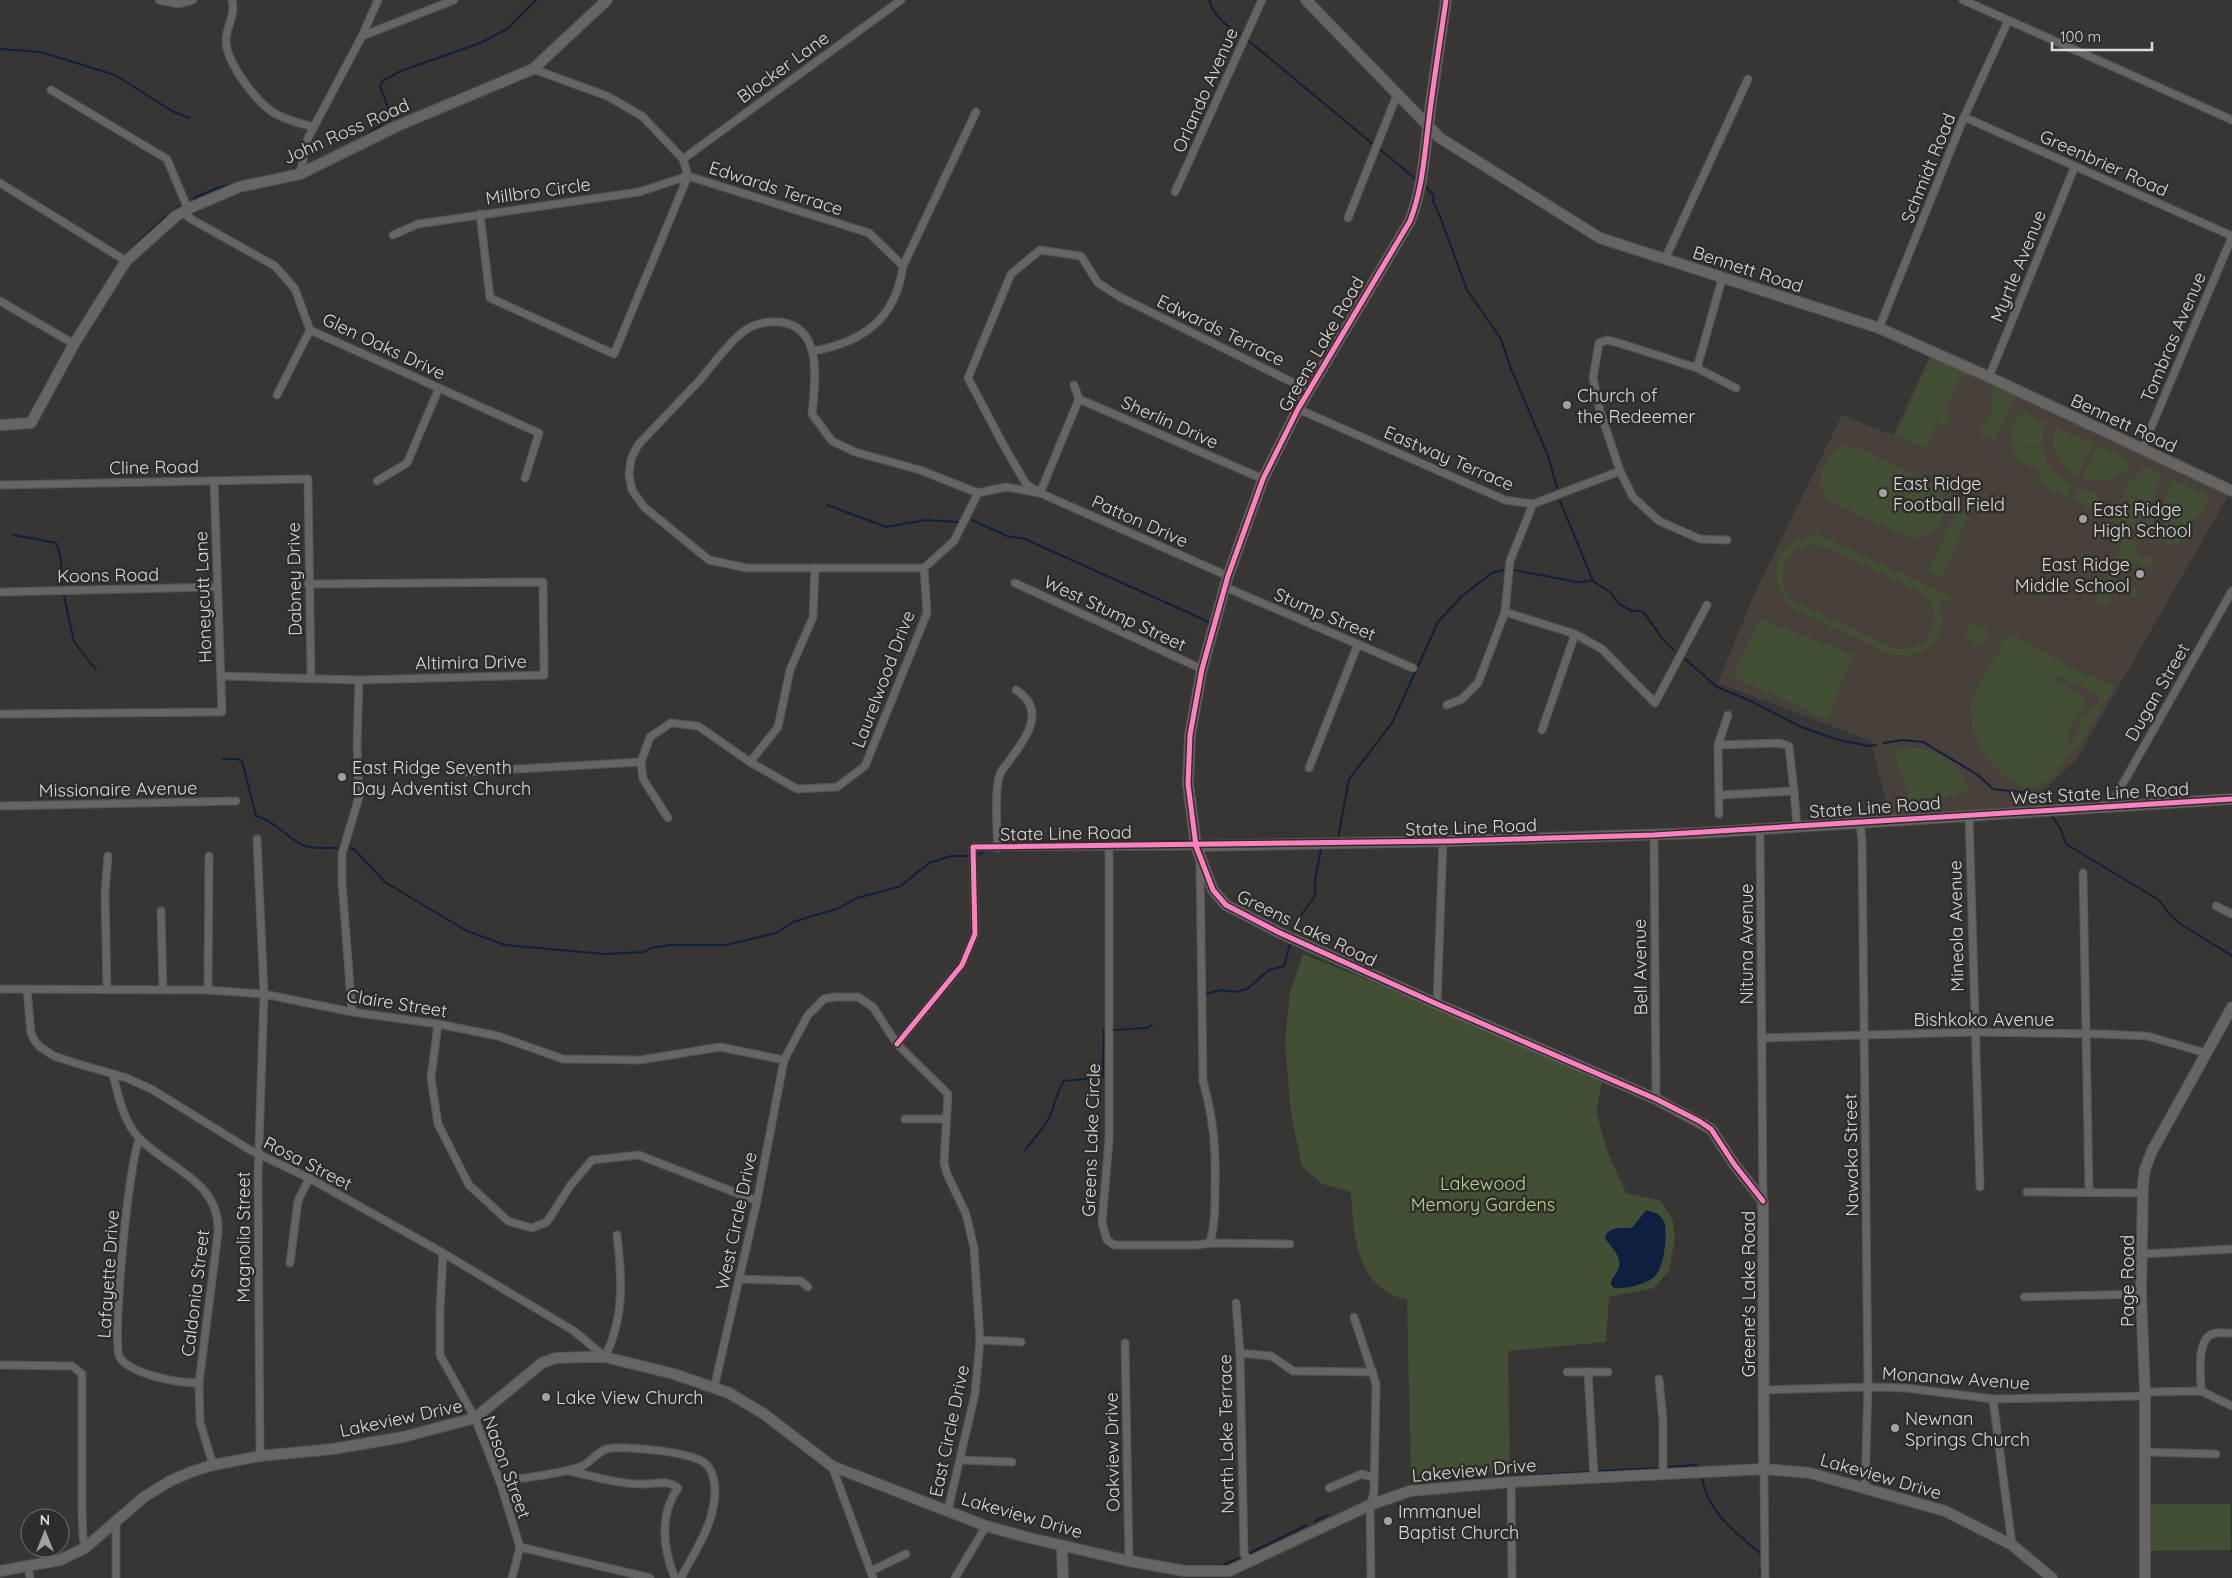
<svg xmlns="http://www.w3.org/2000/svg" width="2232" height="1578" viewBox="0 0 2232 1578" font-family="Quicksand,sans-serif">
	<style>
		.built { fill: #47403b }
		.green { fill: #434f35; fill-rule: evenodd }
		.water { fill: #0e1f3f }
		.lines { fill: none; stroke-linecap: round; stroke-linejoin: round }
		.stream { stroke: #0e1f3f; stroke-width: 2 }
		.street-casing { stroke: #555452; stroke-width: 9 }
		.secondary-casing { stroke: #555452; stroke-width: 12 }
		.street { stroke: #666564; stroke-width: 7 }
		.secondary { stroke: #666564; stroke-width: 10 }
		.cycleway-casing { stroke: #2f2c2a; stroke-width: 8 }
		.cycleway { stroke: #ff80c0; stroke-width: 5 }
		.poi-dot { fill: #a3a1a0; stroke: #2f2c2a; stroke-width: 2 }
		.labels { text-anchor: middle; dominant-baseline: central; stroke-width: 5; stroke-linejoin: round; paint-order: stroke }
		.street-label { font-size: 18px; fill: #dddbd9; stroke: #2f2c2a }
		.poi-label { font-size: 18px; fill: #dddbd9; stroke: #2f2c2a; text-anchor: start }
		.park-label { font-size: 18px; fill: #b5d68f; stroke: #2f2c2a }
	</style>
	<rect width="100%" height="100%" fill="#383635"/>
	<!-- built -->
	<polygon class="built" points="1930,356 2017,394 2228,496 2077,759 2026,807 1890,817 1871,741 1718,683 1752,599 1842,415 1893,435"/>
	<!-- green -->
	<g class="green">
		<polygon points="1931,357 1967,373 1966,377 1960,376 1944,411 1949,415 1949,422 1946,426 1936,425 1955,381 1925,448 1896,435"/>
		<path d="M1994 386 2017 396V401L2013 399 1996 438 2004 445 1979 433C1985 422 1992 414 1993 402 1994 395 1990 392 1994 386Z"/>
		<polygon points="2023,412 2046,422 2042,444 2017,449 2010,447 2013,435 2009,427"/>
		<path d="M2057 428 2094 444 2087 458 2082 456 2081 458 2086 461 2078 476C2062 468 2045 446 2057 428Z"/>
		<path d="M1844 445 1858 448 1936 485C1957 505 1936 544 1908 537L1833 503C1829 499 1824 496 1822 491 1815 476 1829 450 1844 445Z"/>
		<path d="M2097 445 2131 461V465C2119 482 2102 485 2082 478L2089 462 2093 464 2094 462 2090 460Z"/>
		<polygon points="2042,446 2047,464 2054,473 2040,476 2041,472 2012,459 2015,450"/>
		<polygon points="2143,467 2161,474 2151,503 2124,493 2128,485"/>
		<polygon points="2054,474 2072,486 2067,497 2036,483 2039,477"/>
		<path d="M2173 480 2209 496C2198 536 2150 536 2166 494 2168 489 2170 484 2173 480Z"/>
		<polygon points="2078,489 2098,494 2102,514 2073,500"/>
		<polygon points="2123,496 2150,505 2150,512 2141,518 2135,529 2112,519"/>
		<polygon points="1959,506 1968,517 1941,578 1929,572 1929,569"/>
		<path d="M2151 516C2156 534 2174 537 2189 537L2174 546 2143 533 2140 538 2136 536 2143 521Z"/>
		<path d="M1817 534 1951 597 1948 603 1938 599 1943 619 1939 635 1926 649 1909 656 1890 654 1796 610C1773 595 1768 562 1792 544 1800 538 1809 538 1817 534ZM1812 544 1828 547 1924 594C1949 619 1927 657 1893 648L1795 602C1772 582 1782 549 1812 544Z"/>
		<polygon points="2124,538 2138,543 2134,552 2153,559 2151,565 2148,564 2146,569 2124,560 2116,579 2140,590 2136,598 2115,589 2107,607 2097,601"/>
		<polygon points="1759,619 1853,654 1828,719 1733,677"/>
		<polygon points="1972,622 1989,632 1981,646 1964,636"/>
		<path d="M2013 637 2023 640 2075 670 2115 686 2082 740 2049 779 2037 788C2001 791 1962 732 1972 699 1978 680 1996 664 2001 646L2006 638ZM2011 652 2055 678 2058 675 2071 683 2070 686 2074 688 2076 683 2089 690 2097 691 2099 704 2093 706 2086 719 2079 716 2080 722 2078 725 2081 727 2071 745 2066 744 2070 735 2066 733 2085 704 2084 698Z"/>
		<path d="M1915 748C1942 750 1959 765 1969 790L1912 810 1894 751Z"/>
		<path d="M1303 954 1429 1005 1602 1081 1596 1112 1608 1153 1626 1193 1661 1201 1673 1221 1675 1239 1669 1271 1654 1288 1609 1297 1606 1342 1508 1351 1510 1472 1437 1473 1411 1476 1407 1300C1355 1287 1354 1236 1351 1192L1322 1184 1302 1166 1291 1113 1285 1041 1290 992Z"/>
		<polygon points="2150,1504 2230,1504 2231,1550 2151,1551"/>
	</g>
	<!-- water -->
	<path class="water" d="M1646 1210 1656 1213C1661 1216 1664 1220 1665 1225 1667 1238 1664 1270 1653 1278 1643 1285 1626 1289 1614 1288L1611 1285C1611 1278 1615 1276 1618 1270 1624 1257 1610 1247 1605 1238 1607 1226 1622 1228 1632 1228Z"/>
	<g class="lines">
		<!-- stream -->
		<g class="stream">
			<path d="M1209 0C1213 15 1227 27 1240 34"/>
			<polyline points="1249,41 1374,145"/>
			<polyline points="0,49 41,52 115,75 172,111 189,118"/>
			<polyline points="360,139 392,118 380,86 384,80 401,71 480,43 507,29 536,0"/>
			<polyline points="1378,148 1417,180"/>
			<polyline points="1425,186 1434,196 1433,201 1441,219 1467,290 1501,339 1511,369 1548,456 1557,488"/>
			<polyline points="194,198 217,188 277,174"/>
			<polyline points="175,210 181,206"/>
			<polyline points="128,252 166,216"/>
			<path d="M1560 501 1593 581 1611 593 1619 604 1632 611H1642C1654 623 1660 641 1674 650"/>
			<polyline points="827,505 886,527 926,520 958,522"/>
			<polyline points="972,520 1007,536 1025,539 1209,622"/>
			<path d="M14 535 56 543C62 557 62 570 62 585"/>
			<polyline points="1514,570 1577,582 1593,581"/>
			<polyline points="1234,587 1330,629"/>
			<polyline points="64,596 74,642 96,670"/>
			<polyline points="1685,659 1717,687 1751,701 1799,726 1835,739 1869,746 1876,745"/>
			<polyline points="1884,743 1903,740 1923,742 1978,775 1993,789 2029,793 2046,797 2048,804"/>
			<path d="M223 759H237L242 761 256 816C275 821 286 837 303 845 313 850 327 847 338 848"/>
			<polyline points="2051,814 2061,830 2066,844 2159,900 2170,915 2182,925 2232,956"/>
			<polyline points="1338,838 1349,779 1392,723 1438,622 1462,596 1492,573 1503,570"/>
			<polyline points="1003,839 1028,842 1102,843"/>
			<polyline points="1112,843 1189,841"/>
			<polyline points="349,848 354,849 385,882 467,931 505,945 605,954 644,952 651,948 670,945 726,945 776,933 793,922 839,908 857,898 901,886 929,863 951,856 968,856"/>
			<polyline points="975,856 987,850"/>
			<polyline points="1294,932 1302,914 1315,896 1315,879 1321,850 1324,848"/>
			<polyline points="1205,994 1221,990 1235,992 1247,989 1269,970 1284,966 1290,944"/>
			<polyline points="1113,1030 1147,1028 1152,1025"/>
			<path d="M1025 1150C1033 1140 1043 1129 1049 1118 1054 1108 1058 1087 1064 1081L1103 1077 1104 1029"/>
			<polyline points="1668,1467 1696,1465 1698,1467"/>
			<polyline points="1600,1471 1659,1468"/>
			<path d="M1702 1476C1706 1511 1735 1532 1760 1553L1762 1558"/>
			<polyline points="1498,1477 1589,1472"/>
			<polyline points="1425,1479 1483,1478"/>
			<polyline points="1315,1521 1328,1515"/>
			<polyline points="1250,1553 1307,1525"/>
			<polyline points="1223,1565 1239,1558"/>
			<polyline points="1760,1575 1762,1563"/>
		</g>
		<defs>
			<g id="street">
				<polyline points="159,0 179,4 193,0"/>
				<path d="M232 0C236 15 226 27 226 41 226 62 259 107 278 115 289 121 302 124 314 127"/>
				<polyline points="1963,0 2232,120"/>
				<polyline points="362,36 454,0"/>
				<polyline points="533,69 607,96 642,116 683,159 688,176 869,233 903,266"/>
				<polyline points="51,90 167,159 188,209"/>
				<polyline points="1964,117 2232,236"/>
				<polyline points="683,159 901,0"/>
				<polyline points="300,174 308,138 362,36 378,0"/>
				<polyline points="0,183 126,261"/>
				<polyline points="1175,192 1262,0"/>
				<polyline points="183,212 191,219 275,266 295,289 310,330 539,433 525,478"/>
				<polyline points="480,214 490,298 614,354 688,176"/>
				<polyline points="1348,218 1397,95"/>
				<polyline points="393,235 418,224 639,192 688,176"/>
				<polyline points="1665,259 1748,79"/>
				<polyline points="0,301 74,344"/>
				<polyline points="1879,328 1964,117 2008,21"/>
				<path d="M813 351C864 342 896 318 903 266L976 112"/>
				<polyline points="1697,368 1722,279"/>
				<polyline points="1989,377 2075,166"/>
				<polyline points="1074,385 1079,399 1263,479"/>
				<polyline points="277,395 310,330"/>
				<polyline points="1298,409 1505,500 1533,504 1620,471"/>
				<polyline points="2142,449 2232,237"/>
				<polyline points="377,481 407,463 439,388"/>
				<polyline points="0,485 308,479 311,679"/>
				<path d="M978 493 920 470 855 452 832 441 812 414C815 383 824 327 780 322 767 321 754 324 744 331 726 345 713 365 698 382 678 403 658 424 638 445L631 459 629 475 632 490 644 507 709 560 747 568H924L954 541 978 493 1006 487 1040 493"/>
				<polyline points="1040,493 1079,399"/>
				<polyline points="1727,540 1700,539 1659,521 1633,497 1620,471 1600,411 1593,378 1599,343 1607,340 1619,343 1697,368 1736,388"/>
				<polyline points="1228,576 1040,493 1026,484 1004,446 968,378 1011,274 1040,250 1081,256 1098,283 1120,297 1308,390"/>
				<polyline points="1015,583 1202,669"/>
				<polyline points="1225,587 1413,668"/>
				<polyline points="0,592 217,587"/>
				<polyline points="1505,612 1575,634 1602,649 1655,703 1707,605"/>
				<polyline points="221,676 359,680 544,675 543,582 308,584"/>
				<polyline points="1447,705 1462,699 1478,683 1505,612 1510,561 1533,504"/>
				<polyline points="0,714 222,712 214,481"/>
				<polyline points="1542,730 1575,634"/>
				<polyline points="1718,745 1779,743 1789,746 1794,791 1720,795"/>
				<polyline points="750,762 778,727 790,670 813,617 815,568"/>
				<polyline points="1309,768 1358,644"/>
				<polyline points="464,772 641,762"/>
				<polyline points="1794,791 1797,826"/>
				<polyline points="0,806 236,801"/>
				<polyline points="2109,808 2232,591"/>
				<polyline points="1719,814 1718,745 1728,715"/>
				<polyline points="1969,814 1980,1187"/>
				<polyline points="668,818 643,779 641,762 650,737 671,723 698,726 750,762 797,789 837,787 865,766 927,613 924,568"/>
				<polyline points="1860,821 1862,841 1868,1387 1865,1489"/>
				<polyline points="1760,829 1763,1201"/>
				<polyline points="1654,835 1656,1099"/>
				<polyline points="257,839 264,994 258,1176 260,1456"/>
				<polyline points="1109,846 1109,1140 1102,1223 1107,1240 1114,1245 1197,1245 1210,1243 1290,1244"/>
				<path d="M998 848C997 830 994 790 1000 774 1002 769 1008 763 1011 758 1028 736 1046 709 1016 690"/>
				<path d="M1200 861 1203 1081C1214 1122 1216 1147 1215 1189 1215 1208 1215 1225 1210 1243"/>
				<polyline points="2083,873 2089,1192"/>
				<polyline points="2216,906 2232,914"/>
				<polyline points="161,911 163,990"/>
				<polyline points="0,989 208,990 264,994 352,1012 438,1024 498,1036 563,1059 640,1060 720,1047 784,1060"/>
				<path d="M27 990 31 1033 34 1040 40 1047 54 1056 72 1062 127 1078 153 1090 250 1150 309 1178 443 1253 574 1331 605 1357C625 1316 622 1279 617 1235"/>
				<polyline points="107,990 105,893 108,856"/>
				<polyline points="208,990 209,856"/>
				<polyline points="1437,1004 1443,841"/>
				<polyline points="352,1012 342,883 342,854 359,797 357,746 359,680"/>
				<polyline points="438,1024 431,1078 438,1124 469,1185 508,1221 532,1228 547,1222 570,1186 592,1160 639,1155 757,1201"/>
				<polyline points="1761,1038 1974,1032 2102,1034 2147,1036 2206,1053"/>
				<polyline points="897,1044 962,965 975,934 973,847 1196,846"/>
				<path d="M113 1074C118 1096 124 1124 141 1140 171 1170 221 1182 218 1233L199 1383 200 1422 213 1465"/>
				<polyline points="905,1119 946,1119"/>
				<path d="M140 1139C129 1154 111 1345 120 1358 133 1375 178 1383 199 1383"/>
				<polyline points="2027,1192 2142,1193"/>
				<polyline points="443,1253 440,1310 440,1355 475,1418 500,1482 520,1547 512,1578"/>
				<polyline points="2143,1254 2232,1249"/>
				<polyline points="290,1263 298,1201 309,1178"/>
				<polyline points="739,1279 801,1281 808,1287"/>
				<polyline points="2024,1297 2141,1294"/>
				<polyline points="1236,1303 1240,1353 1244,1554 1251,1562"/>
				<polyline points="1354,1317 1376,1384 1374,1493 1370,1505 1371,1578"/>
				<polyline points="980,1340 1021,1342"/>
				<polyline points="1125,1343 1129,1561"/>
				<polyline points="1240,1353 1271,1356 1293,1371 1373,1372"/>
				<polyline points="0,1365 72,1366 82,1374 82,1511 83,1537 85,1548"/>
				<polyline points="1567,1372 1608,1372"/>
				<polyline points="1588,1372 1594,1477"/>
				<polyline points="1659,1379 1663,1420 1663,1473"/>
				<polyline points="714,1388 757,1201 784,1060 808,1015 824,999 835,997 858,997 873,1007 897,1044 948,1094 944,1163 947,1174 966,1214 974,1248 980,1340 975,1394 948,1510"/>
				<polyline points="1764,1390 1868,1387 1906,1388 1993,1399 2145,1396"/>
				<path d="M2201 1391C2201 1376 2196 1341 2212 1334 2218 1332 2226 1333 2232 1333"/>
				<polyline points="2145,1392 2201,1391 2232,1406"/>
				<polyline points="1993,1399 2012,1545"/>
				<polyline points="2146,1452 2216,1454"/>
				<polyline points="960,1460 1012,1462"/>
				<polyline points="832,1466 873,1578"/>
				<polyline points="1764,1469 1765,1578"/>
				<path d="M569 1471C593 1476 620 1485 645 1484 657 1483 668 1480 678 1488 659 1514 663 1550 675 1578"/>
				<path d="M500 1482C527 1476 556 1476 582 1466 591 1462 598 1451 607 1449 624 1445 697 1452 707 1465 715 1474 716 1491 714 1502 711 1529 693 1554 681 1578"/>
				<polyline points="1511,1482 1512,1578"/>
				<polyline points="1329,1488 1362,1474 1374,1478"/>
				<polyline points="116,1524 116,1578"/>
				<polyline points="520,1547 650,1578"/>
				<polyline points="28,1567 30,1578"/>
				<polyline points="871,1571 906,1554"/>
				<polyline points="955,1578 986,1526"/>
			</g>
			<g id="secondary">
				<polyline points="1306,0 1440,138 1600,238 1879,328 1989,377 2232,491"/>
				<path d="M1446 0C1440 42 1433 84 1428 127 1424 160 1422 190 1410 221L1298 409 1263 479 1228 576 1202 669 1190 735 1188 784 1196 846 1213 890 1226 905 1280 933 1437 1004 1656 1099 1711 1129 1734 1164 1763 1201 1764 1469"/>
				<polyline points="0,425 31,423 74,344 126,261 176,216 190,208 239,187 300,174 397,126 533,69 607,0"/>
				<polyline points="1196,846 1450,841 1700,833 2232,799"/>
				<polyline points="1062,1546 1063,1578"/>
				<polyline points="0,1571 60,1560 85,1548 144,1497 170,1481 191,1472 213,1465 260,1456 333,1449 403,1437 475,1418 542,1363 556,1358 588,1357 605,1357 674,1374 729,1393 764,1414 832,1466 986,1526 1030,1538 1129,1561 1185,1571 1229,1571 1370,1505 1410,1491 1511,1482 1764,1469 1810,1473 1945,1511 2012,1545 2052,1578"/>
				<polyline points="2145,1578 2145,1392 2141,1294 2143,1183 2145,1169 2152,1151 2232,1007"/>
			</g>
		</defs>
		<!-- street casing -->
		<use href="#street" class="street-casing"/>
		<!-- secondary casing -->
		<use href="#secondary" class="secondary-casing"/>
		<!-- street -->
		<use href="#street" class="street"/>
		<!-- secondary -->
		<use href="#secondary" class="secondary"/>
		<defs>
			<g id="cycleway">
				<path d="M1446 0C1440 42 1433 84 1428 127 1424 160 1422 190 1410 221L1298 409 1263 479 1228 576 1202 669 1190 735 1188 784 1196 846 1213 890 1226 905 1280 933 1437 1004 1656 1099 1699 1121 1711 1129 1734 1164 1763 1201"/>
				<polyline points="897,1044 962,965 975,934 973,847 1450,841 1654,835 2232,799"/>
			</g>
		</defs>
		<!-- cycleway casing -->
		<use href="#cycleway" class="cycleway-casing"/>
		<!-- cycleway -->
		<use href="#cycleway" class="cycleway"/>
	</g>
	<!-- markers -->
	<g class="poi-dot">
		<circle cx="1567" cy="405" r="5"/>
		<circle cx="1883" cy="493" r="5"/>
		<circle cx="2083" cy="519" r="5"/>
		<circle cx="2140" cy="574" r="5"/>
		<circle cx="342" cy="777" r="5"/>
		<circle cx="546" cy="1397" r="5"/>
		<circle cx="1895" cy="1428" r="5"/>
		<circle cx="1388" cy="1521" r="5"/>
	</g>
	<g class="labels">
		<!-- street labels -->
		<g class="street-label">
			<text transform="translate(783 67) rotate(-36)">Blocker Lane</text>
			<text transform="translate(1205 90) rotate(-66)">Orlando Avenue</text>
			<text transform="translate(346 131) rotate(-24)">John Ross Road</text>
			<text transform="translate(2104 163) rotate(24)">Greenbrier Road</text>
			<text transform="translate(1928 168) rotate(-68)">Schmidt Road</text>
			<text transform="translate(776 188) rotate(18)">Edwards Terrace</text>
			<text transform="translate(538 191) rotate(-8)">Millbro Circle</text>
			<text transform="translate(2018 266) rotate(-68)">Myrtle Avenue</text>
			<text transform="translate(1748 269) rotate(18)">Bennett Road</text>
			<text transform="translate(1221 330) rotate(26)">Edwards Terrace</text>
			<text transform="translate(2173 337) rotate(-67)">Tombras Avenue</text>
			<text transform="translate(1321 344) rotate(-60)">Greens Lake Road</text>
			<text transform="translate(384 346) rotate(25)">Glen Oaks Drive</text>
			<text transform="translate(1170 422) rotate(24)">Sherlin Drive</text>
			<text transform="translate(2124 423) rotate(25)">Bennett Road</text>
			<text transform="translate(1449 458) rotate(23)">Eastway Terrace</text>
			<text transform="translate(154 467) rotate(-1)">Cline Road</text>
			<text transform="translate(1140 521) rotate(24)">Patton Drive</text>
			<text transform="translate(108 575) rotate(-1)">Koons Road</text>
			<text transform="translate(294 579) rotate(-91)">Dabney Drive</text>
			<text transform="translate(203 597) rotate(-92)">Honeycutt Lane</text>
			<text transform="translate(1115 613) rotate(25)">West Stump Street</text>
			<text transform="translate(1325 614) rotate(23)">Stump Street</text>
			<text transform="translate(471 662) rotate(-1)">Altimira Drive</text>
			<text transform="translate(883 679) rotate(-69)">Laurelwood Drive</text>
			<text transform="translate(2157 692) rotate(-60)">Dugan Street</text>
			<text transform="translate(118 789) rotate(-1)">Missionaire Avenue</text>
			<text transform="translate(2100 793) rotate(-3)">West State Line Road</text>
			<text transform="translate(1875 807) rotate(-4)">State Line Road</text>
			<text transform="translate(1471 827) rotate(-2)">State Line Road</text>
			<text transform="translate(1066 833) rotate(-1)">State Line Road</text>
			<text transform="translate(1956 926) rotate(-91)">Mineola Avenue</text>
			<text transform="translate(1307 928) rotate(26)">Greens Lake Road</text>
			<text transform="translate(1746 944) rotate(-90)">Nituna Avenue</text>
			<text transform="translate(1640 967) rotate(-91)">Bell Avenue</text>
			<text transform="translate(397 1003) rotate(9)">Claire Street</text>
			<text x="1984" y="1019">Bishkoko Avenue</text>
			<text transform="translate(1091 1140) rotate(-88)">Greens Lake Circle</text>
			<text transform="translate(1851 1155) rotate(-91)">Nawaka Street</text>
			<text transform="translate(308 1163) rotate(27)">Rosa Street</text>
			<text transform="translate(736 1221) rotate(-78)">West Circle Drive</text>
			<text transform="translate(243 1237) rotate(-90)">Magnolia Street</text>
			<text transform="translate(108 1274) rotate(-86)">Lafayette Drive</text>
			<text transform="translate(2127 1281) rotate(-90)">Page Road</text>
			<text transform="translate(195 1293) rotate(-83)">Caldonia Street</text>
			<text transform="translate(1748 1294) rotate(-90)">Greene's Lake Road</text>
			<text transform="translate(1956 1378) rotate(4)">Monanaw Avenue</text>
			<text transform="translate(401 1418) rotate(-12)">Lakeview Drive</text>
			<text transform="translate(949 1431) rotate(-78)">East Circle Drive</text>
			<text transform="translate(1226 1434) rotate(-91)">North Lake Terrace</text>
			<text transform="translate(1112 1452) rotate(-91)">Oakview Drive</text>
			<text transform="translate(507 1467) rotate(70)">Nason Street</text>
			<text transform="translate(1474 1470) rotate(-5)">Lakeview Drive</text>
			<text transform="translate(1881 1476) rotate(16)">Lakeview Drive</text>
			<text transform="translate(1022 1515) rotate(16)">Lakeview Drive</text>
		</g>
		<!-- poi labels -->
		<g class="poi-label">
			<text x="1577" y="395">Church of<tspan x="1577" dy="21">the Redeemer</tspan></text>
			<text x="1893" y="483">East Ridge<tspan x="1893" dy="21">Football Field</tspan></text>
			<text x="2093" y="509">East Ridge<tspan x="2093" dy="21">High School</tspan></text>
			<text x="2130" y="564" text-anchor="end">East Ridge<tspan x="2130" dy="21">Middle School</tspan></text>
			<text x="352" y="767">East Ridge Seventh<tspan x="352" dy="21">Day Adventist Church</tspan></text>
			<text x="556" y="1397">Lake View Church</text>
			<text x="1905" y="1418">Newnan<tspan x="1905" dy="21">Springs Church</tspan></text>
			<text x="1398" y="1511">Immanuel<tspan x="1398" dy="21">Baptist Church</tspan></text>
		</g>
		<!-- park labels -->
		<g class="park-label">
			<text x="1483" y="1183">Lakewood<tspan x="1483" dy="21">Memory Gardens</tspan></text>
		</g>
	</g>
	<!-- north arrow -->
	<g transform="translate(45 1533)"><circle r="24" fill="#2f2c2a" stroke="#757270"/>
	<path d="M0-4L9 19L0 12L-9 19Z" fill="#a3a1a0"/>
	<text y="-8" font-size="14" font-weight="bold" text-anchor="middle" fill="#dddbd9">N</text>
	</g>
	<!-- scale -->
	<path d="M2052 42v8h100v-8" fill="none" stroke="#dddbd9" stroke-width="2.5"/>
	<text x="2060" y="42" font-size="15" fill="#dddbd9" stroke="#2f2c2a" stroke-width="4" paint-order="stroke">100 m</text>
</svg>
